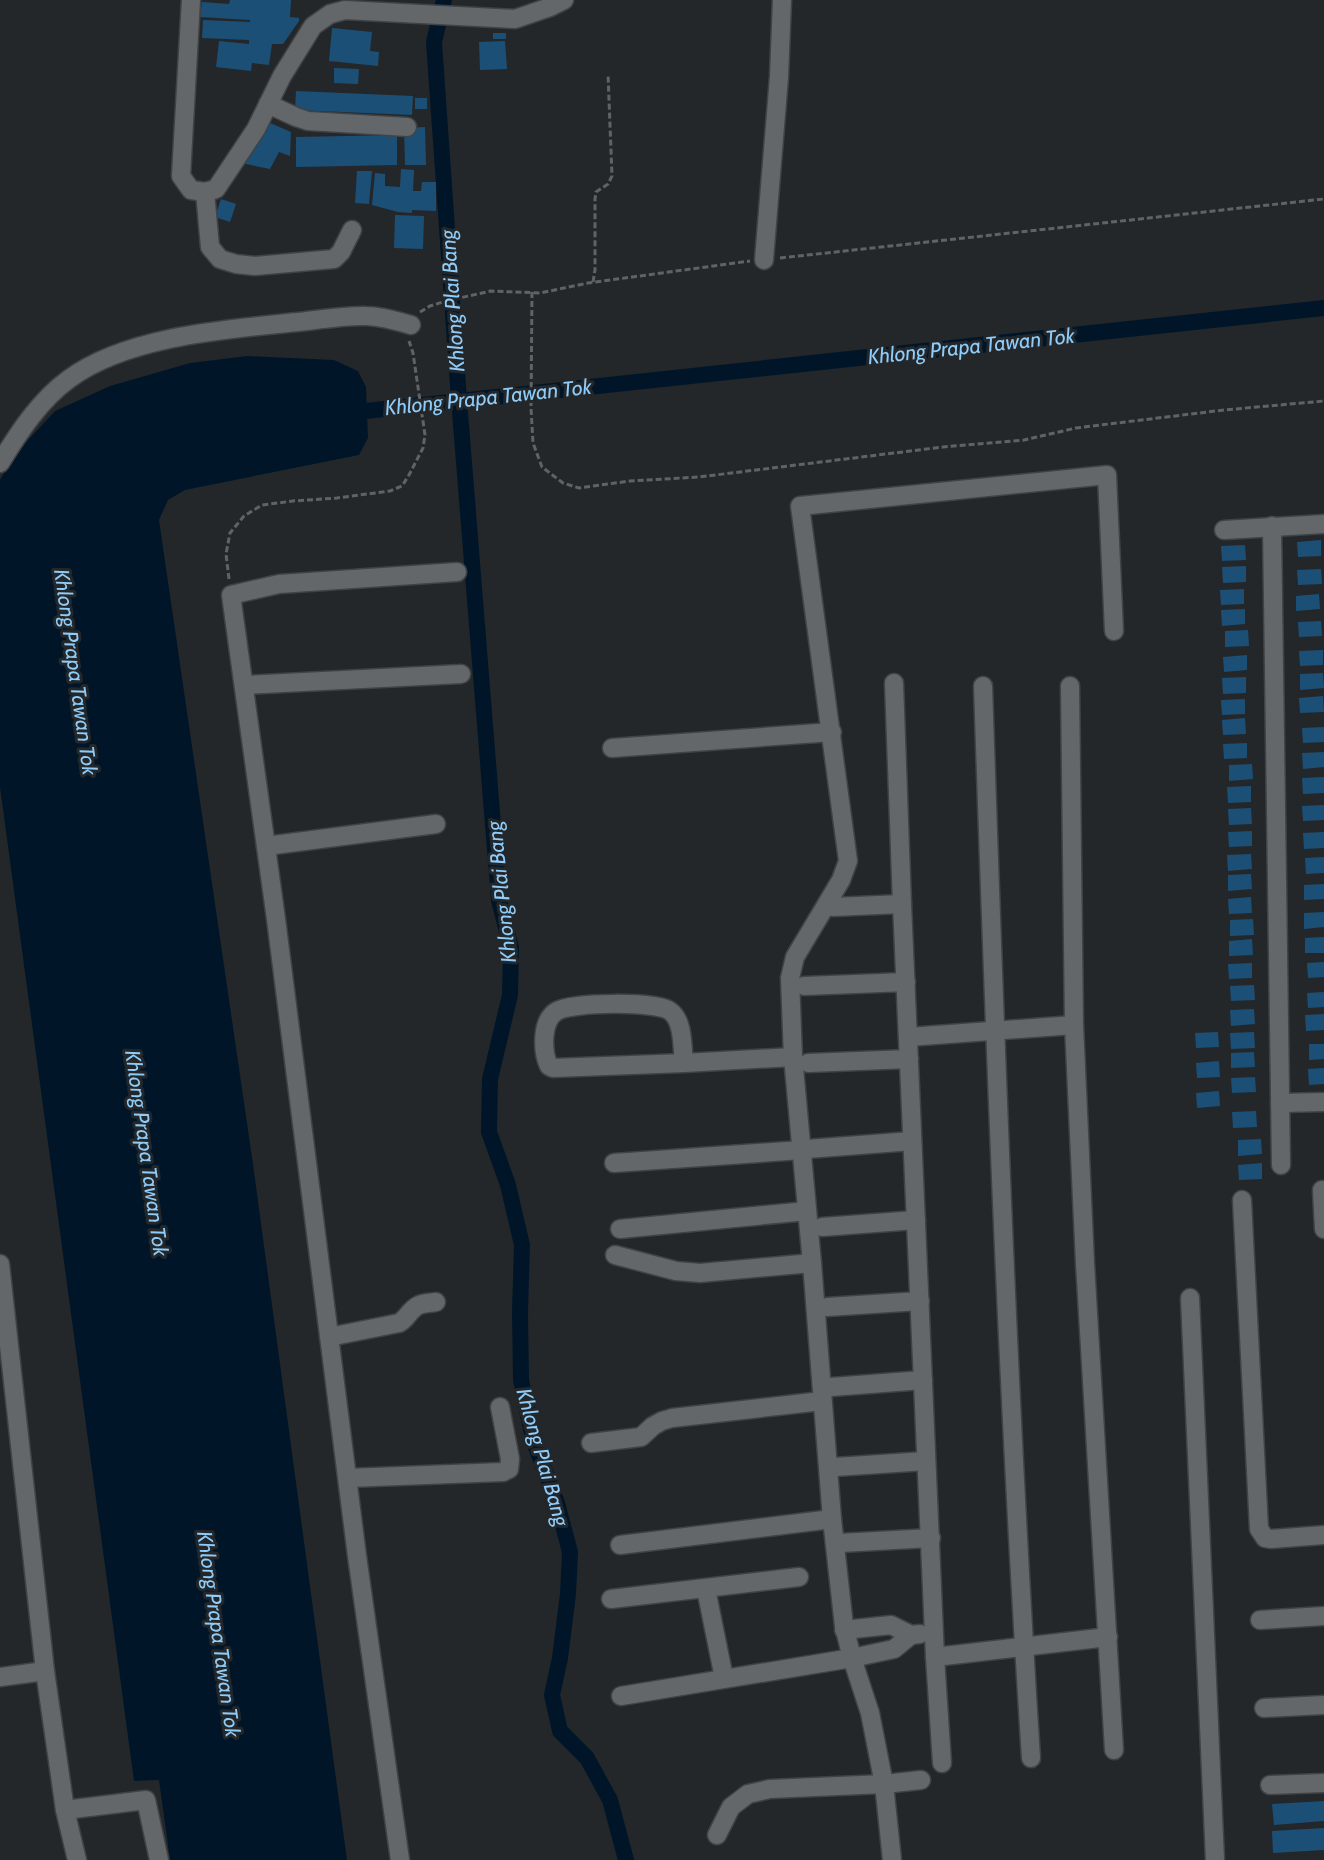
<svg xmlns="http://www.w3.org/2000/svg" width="1324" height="1860" viewBox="0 0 1324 1860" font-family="Cabin,sans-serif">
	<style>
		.water { fill: #001628 }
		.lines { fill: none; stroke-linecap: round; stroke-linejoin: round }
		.canal { stroke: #001628; stroke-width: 16 }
		.building { fill: #1c4f75 }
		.minor-casing { stroke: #404345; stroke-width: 21 }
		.path { stroke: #606366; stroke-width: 3; stroke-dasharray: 6 3; stroke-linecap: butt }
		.minor { stroke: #64676a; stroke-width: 18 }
		.labels { text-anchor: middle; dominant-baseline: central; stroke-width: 6; stroke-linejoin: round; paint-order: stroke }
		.water-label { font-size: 21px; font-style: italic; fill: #8eccfa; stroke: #24272a }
	</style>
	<rect width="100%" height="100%" fill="#24272a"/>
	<!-- water -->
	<polygon class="water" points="247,356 334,360 358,371 366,387 368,438 359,455 185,490 168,500 159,520 253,1164 347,1860 170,1860 159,1780 134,1781 0,787 0,480 14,455 55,411 110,386 190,363"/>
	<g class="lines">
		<!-- canal -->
		<g class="canal">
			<polyline points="444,0 434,42 459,400 499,900 511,948 510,995 490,1079 489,1132 508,1185 522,1245 520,1312 521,1380 533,1439 557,1503 570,1552 568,1594 560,1658 552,1695 560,1731 587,1758 610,1800 626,1860"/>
			<polyline points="347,413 1324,308"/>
		</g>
	</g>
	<!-- building -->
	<g class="building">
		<polygon points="230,0 291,0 290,17 299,18 299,21 283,44 272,44 269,65 252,63 251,71 216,67 219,41 249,44 249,40 202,38 203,20 250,22 250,20 200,17 202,2 229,4"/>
		<polygon points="332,28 372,32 370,51 379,52 378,66 329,61"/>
		<rect x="493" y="33" width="13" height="6"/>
		<polygon points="505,41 507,69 480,70 479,42"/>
		<polygon points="334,68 359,69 358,84 334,83"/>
		<polygon points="296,91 413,96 412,115 295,110"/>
		<rect x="415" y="98" width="12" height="11"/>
		<polygon points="263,120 291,132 290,156 279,152 270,169 241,163"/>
		<polygon points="425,127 426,165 405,165 404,128"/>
		<polygon points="397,135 397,165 296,167 296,137"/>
		<polygon points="401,169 414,170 413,191 421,191 422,182 436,182 436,211 412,210 412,213 398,212 372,205 375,173 385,174 385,186 400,187"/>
		<polygon points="357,171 372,171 369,204 355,203"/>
		<polygon points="221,199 236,204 230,222 215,217"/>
		<polygon points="395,215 424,216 423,249 394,248"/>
		<polygon points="1321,540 1321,556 1298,557 1297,542"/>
		<polygon points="1245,545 1246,560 1222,561 1221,546"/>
		<polygon points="1246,566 1246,582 1223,583 1222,567"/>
		<polygon points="1321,569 1322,584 1298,585 1297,570"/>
		<polygon points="1244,589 1244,604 1221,605 1220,590"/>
		<polygon points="1319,594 1320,609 1296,611 1296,596"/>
		<polygon points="1245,609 1245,624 1222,626 1221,610"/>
		<polygon points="1321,621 1322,636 1299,637 1298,622"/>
		<polygon points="1248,630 1249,646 1225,647 1225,631"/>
		<polygon points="1323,650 1323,665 1300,666 1299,651"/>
		<polygon points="1247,655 1247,670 1224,672 1223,657"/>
		<polygon points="1323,673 1324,688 1300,690 1300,674"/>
		<polygon points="1246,677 1246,693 1223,694 1222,678"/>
		<polygon points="1323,696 1324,712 1300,713 1299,698"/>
		<polygon points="1245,699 1245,714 1222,715 1221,700"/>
		<polygon points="1245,718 1246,734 1223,735 1222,720"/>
		<polygon points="1324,727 1324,742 1303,743 1302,728"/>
		<polygon points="1247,743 1247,758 1224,759 1223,744"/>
		<polygon points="1324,752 1324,767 1303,769 1302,753"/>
		<polygon points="1252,764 1253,779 1229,781 1229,765"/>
		<polygon points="1324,777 1324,793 1303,794 1302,778"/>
		<polygon points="1251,786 1251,802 1228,803 1227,787"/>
		<polygon points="1324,805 1324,820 1303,821 1302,806"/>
		<polygon points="1251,808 1252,824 1229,825 1228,809"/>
		<polygon points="1252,831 1252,846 1229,847 1228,832"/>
		<polygon points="1324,832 1324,848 1304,849 1303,833"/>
		<polygon points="1251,854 1252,869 1228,871 1227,855"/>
		<polygon points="1324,857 1324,873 1306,874 1305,858"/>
		<polygon points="1251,874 1252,889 1228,891 1228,875"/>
		<polygon points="1324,884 1324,899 1304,900 1304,885"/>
		<polygon points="1251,897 1252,913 1229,914 1228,899"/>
		<polygon points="1324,912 1324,927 1304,929 1304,913"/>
		<polygon points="1253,919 1254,935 1230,936 1230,920"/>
		<polygon points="1324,937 1324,953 1305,953 1305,938"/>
		<polygon points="1252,939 1253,955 1229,956 1229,941"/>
		<polygon points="1324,962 1324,977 1308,978 1307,963"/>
		<polygon points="1252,963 1252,978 1229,979 1228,964"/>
		<polygon points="1254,985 1255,1000 1231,1001 1230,986"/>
		<polygon points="1324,992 1324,1007 1308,1008 1307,993"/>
		<polygon points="1254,1009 1255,1024 1231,1026 1230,1010"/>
		<polygon points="1324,1014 1324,1030 1306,1031 1305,1015"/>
		<polygon points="1218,1032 1219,1047 1196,1048 1195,1033"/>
		<polygon points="1254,1032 1255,1048 1231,1049 1230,1033"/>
		<polygon points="1309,1044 1324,1044 1324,1059 1309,1060"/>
		<polygon points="1254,1052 1255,1067 1231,1068 1231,1053"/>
		<polygon points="1219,1061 1220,1077 1197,1078 1196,1063"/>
		<polygon points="1324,1068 1324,1084 1309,1085 1308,1069"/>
		<polygon points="1255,1077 1256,1092 1232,1093 1231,1078"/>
		<polygon points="1219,1091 1220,1106 1197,1108 1196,1093"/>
		<polygon points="1256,1111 1257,1127 1233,1128 1232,1112"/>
		<polygon points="1261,1139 1262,1154 1238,1156 1238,1140"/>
		<polygon points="1262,1163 1262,1179 1239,1180 1238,1165"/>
		<polygon points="1324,1801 1324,1821 1274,1825 1272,1804"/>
		<polygon points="1324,1828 1324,1850 1273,1853 1272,1831"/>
	</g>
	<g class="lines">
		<defs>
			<g id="minor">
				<polyline points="191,0 181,176 191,190 205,192 216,189 256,129 282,76 313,26 330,14 345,10 515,19 550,7 564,0"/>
				<polyline points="268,104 296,117 308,121 407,127"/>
				<polyline points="205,192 210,247 220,259 236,264 255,266 334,259 341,252 352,230"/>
				<polyline points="764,260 779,77 782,0"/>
				<path d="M0 463C19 432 40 400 69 379 127 336 228 329 298 322 320 320 344 315 366 316 381 316 396 321 411 325"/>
				<polyline points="1272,526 1281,1165"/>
				<polyline points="1224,530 1324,524"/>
				<polyline points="894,683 902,904 935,1657 942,1763"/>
				<polyline points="244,685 461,674"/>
				<path d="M983 686C995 1043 1008 1401 1031 1758"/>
				<polyline points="1070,686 1074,1025 1085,1263 1114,1750"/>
				<polyline points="612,748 832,732"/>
				<polyline points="266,846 436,824"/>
				<polyline points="833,907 902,904"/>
				<polyline points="804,986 906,982"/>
				<polyline points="908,1037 1074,1025"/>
				<path d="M684 1063C682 1048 684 1021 670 1011 656 1001 573 1002 557 1011 541 1020 542 1051 549 1066L553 1068 684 1063 793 1057"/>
				<polyline points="808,1063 909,1059"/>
				<polyline points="1280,1103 1324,1102"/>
				<polyline points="807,1149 912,1141"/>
				<polyline points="614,1163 802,1150"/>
				<polyline points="1322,1190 1324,1229"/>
				<polyline points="1242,1200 1259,1529 1265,1538 1271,1539 1324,1535"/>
				<polyline points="822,1227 916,1220"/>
				<polyline points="620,1229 807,1211"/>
				<polyline points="615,1255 676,1271 700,1273 812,1263"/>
				<polyline points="0,1264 45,1671 65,1810 77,1860"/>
				<polyline points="1190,1298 1215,1860"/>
				<polyline points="827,1307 920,1301"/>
				<path d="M329 1337 399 1323C407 1319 410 1309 419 1305 424 1303 430 1303 436 1302"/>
				<polyline points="831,1387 923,1380"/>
				<polyline points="591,1443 641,1437 653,1426 662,1421 672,1418 822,1401"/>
				<polyline points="835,1467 926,1461"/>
				<polyline points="348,1478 503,1472 509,1469 510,1459 500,1407"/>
				<polyline points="840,1543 931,1538"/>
				<polyline points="620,1545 832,1519"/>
				<polyline points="706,1589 724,1678"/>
				<polyline points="611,1599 799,1577"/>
				<polyline points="1260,1620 1324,1616"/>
				<polyline points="844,1630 891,1625 911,1635 920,1634"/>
				<polyline points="935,1657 1108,1637"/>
				<polyline points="0,1677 45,1671"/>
				<polyline points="621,1696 852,1658 894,1649 911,1635"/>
				<polyline points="1264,1708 1324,1705"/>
				<polyline points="1270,1785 1324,1783"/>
				<polyline points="65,1810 146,1800 159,1860"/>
				<polyline points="717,1835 731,1807 748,1794 770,1789 884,1784 921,1780"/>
				<polyline points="400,1860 357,1556 276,919 231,595 279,584 457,572"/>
				<path d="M892 1860 884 1784 870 1713 852 1658 844 1626 832 1519 812 1263 793 1057 790 978 795 957 841 880 848 861C833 743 815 624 800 506L1107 475 1114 631"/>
			</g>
		</defs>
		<!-- minor casing -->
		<use href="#minor" class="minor-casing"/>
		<!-- path -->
		<g class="path">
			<polyline points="780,258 1324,199"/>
			<polyline points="593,282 595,270 595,199 596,192 608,184 612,176 608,74"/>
			<polyline points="532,292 531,408 533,443 542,467 563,483 579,488 630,481 699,477 943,447 1024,440 1076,428 1224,410 1324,401"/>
			<polyline points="420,312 430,306 446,301 491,291 540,293 588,283 750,261"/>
			<polyline points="229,579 226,554 230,533 244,516 262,505 293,501 337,498 390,491 402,486 409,475 423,448 425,435 413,353 409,341"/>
		</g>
		<!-- minor -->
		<use href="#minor" class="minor"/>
	</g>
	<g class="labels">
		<!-- water labels -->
		<g class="water-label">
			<text transform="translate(452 301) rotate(-94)">Khlong Plai Bang</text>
			<text transform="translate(971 346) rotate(-6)">Khlong Prapa Tawan Tok</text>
			<text transform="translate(488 397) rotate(-6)">Khlong Prapa Tawan Tok</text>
			<text transform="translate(76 672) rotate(82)">Khlong Prapa Tawan Tok</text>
			<text transform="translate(501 892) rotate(-96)">Khlong Plai Bang</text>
			<text transform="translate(147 1153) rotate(82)">Khlong Prapa Tawan Tok</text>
			<text transform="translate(543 1457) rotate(74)">Khlong Plai Bang</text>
			<text transform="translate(219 1634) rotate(82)">Khlong Prapa Tawan Tok</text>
		</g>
	</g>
</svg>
